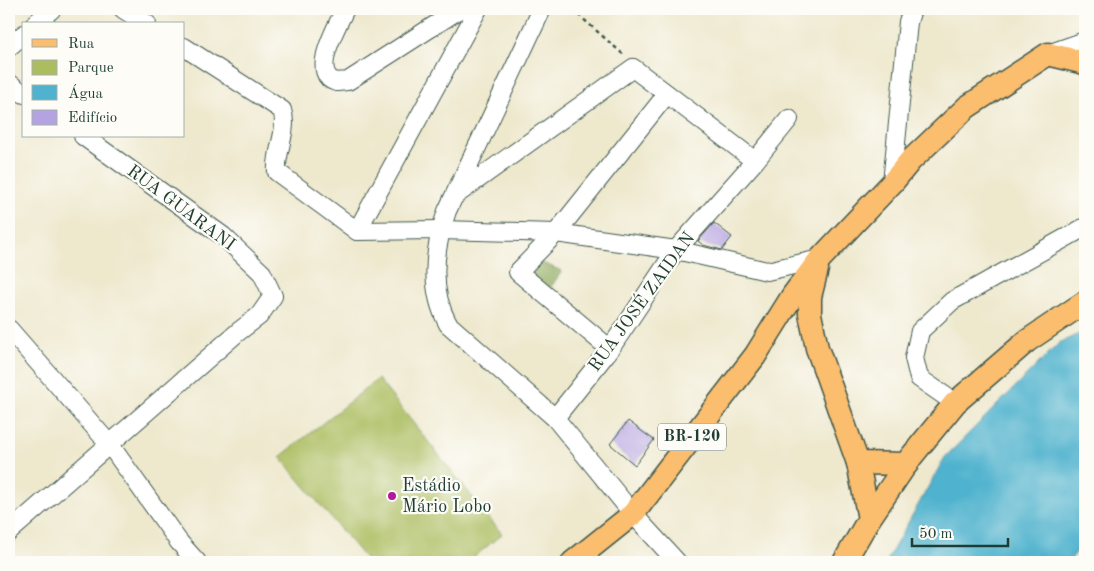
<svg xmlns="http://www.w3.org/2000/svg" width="1094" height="571" viewBox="0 0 1094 571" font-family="'Old Standard TT',serif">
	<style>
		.green { fill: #acbd60; stroke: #667d4a }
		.forest { fill: #89a456; stroke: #547045 }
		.water { fill: #4fb2ce; stroke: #377881 }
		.building { fill: #b5a3e1 }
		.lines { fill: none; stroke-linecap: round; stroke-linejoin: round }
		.minor-casing { stroke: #3e574b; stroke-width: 20 }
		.major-casing { stroke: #3e574b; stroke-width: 25 }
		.path { stroke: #3e574b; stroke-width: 2.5; stroke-dasharray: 4 4; stroke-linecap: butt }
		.minor { stroke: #fff; stroke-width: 18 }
		.major { stroke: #fbbd6e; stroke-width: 22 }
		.poi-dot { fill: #b5179e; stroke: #fdfcf7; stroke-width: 2 }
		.labels { text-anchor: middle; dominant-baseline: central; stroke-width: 4.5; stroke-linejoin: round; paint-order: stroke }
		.shield { fill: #fdfcf7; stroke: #62766e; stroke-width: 1 }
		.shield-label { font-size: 16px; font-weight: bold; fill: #1f3d34 }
		.street-label { font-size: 18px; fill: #1f3d34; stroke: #fdfcf7 }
		.poi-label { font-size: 18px; fill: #1f3d34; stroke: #fdfcf7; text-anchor: start }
	</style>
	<rect width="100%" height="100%" fill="#fdfcf7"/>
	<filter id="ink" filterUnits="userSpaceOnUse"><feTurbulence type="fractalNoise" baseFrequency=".02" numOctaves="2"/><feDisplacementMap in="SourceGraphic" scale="10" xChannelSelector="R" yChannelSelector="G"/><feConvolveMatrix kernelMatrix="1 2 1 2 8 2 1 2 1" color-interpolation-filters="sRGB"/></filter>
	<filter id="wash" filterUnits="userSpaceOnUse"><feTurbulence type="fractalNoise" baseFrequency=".0096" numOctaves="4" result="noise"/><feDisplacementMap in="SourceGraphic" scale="20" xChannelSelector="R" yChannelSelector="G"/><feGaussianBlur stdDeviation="1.12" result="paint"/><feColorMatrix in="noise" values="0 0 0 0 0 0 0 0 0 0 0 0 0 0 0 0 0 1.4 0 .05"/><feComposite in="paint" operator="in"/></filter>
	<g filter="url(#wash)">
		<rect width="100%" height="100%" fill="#eee8cd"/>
		<!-- green -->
		<polygon class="green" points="378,379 502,534 468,562 368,562 280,457"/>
		<!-- forest -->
		<polygon class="forest" points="535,260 562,271 549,290 523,273"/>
		<!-- water -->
		<polygon class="water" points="1085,331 1085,540 1069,562 886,562 945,457 1059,343"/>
		<g id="blocks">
			<!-- building -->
			<g class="building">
				<polygon points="714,223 732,237 722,250 703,245 698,241"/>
				<polygon points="628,421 654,440 635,465 610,444"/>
			</g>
		</g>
	</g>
	<g filter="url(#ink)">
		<use href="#blocks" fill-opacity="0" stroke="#3e574b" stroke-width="1"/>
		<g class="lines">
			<defs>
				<g id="minor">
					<polyline points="123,9 147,24"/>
					<path d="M345 9C339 23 308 74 336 82 339 82 345 81 348 81L460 9"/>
					<polyline points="478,9 357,231 440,230 556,233 676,250 767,271 820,259"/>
					<path d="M542 9 447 211C434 248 429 289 448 324L555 418 633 514 677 562"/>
					<polyline points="35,24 52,9"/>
					<polyline points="9,47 24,34"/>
					<path d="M184 47 282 110C289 130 275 152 277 172L357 231"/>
					<polyline points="1048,54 1085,41"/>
					<polyline points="9,83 24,94"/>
					<polyline points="892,183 908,22 912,9"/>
					<polyline points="456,195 633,68 755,161"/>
					<polyline points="9,329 110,445 179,542 197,562"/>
					<polyline points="610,349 518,272 556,233 667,94"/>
					<polyline points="955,403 919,378 914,358 920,331 952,301 1085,227"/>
					<polyline points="555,418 610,349 676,250 755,161 789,119"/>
					<polyline points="9,532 238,332 259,316 273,296 262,273 223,236 83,136"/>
				</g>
				<g id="major">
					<polyline points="817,269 810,297 810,314 817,348 858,463 869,519"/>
					<polyline points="858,463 907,464"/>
					<polyline points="573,562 633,514 755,356 793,295 820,259 892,183 910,161 967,107 1048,54 1085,63"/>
					<polyline points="844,562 869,519 911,457 955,403 1027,341 1085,302"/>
				</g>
			</defs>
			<!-- minor casing -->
			<use href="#minor" class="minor-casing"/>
			<!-- major casing -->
			<use href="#major" class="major-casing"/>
			<!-- path -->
			<polyline class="path" points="572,9 625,56"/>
			<!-- minor -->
			<use href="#minor" class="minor"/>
			<!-- major -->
			<use href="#major" class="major"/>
		</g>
	</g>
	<!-- markers -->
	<circle class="poi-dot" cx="392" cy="496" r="5"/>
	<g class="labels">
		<!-- shield labels -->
		<rect class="shield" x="658" y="423.5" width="68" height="27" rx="4"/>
		<g class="shield-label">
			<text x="692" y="437">BR-120</text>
		</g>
		<!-- street labels -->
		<g class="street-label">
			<text transform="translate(181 208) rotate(37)">RUA GUARANI</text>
			<text transform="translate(642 302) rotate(-54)">RUA JOSÉ ZAIDAN</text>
		</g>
		<!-- poi labels -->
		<g class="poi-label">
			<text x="402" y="486">Estádio<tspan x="402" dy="21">Mário Lobo</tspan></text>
		</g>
	</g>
	<!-- margin -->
	<rect width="1094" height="571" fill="none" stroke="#fdfcf7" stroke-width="30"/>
	<!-- legend -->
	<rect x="22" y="22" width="162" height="115" fill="#fdfcf7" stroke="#a4b0a9"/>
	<rect x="32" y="39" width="25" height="8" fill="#fbbd6e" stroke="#a4b0a9"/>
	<text x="68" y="48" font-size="15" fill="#1f3d34">Rua</text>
	<rect x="32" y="60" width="25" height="15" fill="#acbd60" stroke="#a4b0a9"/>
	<text x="68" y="72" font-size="15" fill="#1f3d34">Parque</text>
	<rect x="32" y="85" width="25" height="15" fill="#4fb2ce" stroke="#a4b0a9"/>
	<text x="68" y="98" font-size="15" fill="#1f3d34">Água</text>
	<rect x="32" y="110" width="25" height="15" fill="#b5a3e1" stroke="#a4b0a9"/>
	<text x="68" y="122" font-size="15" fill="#1f3d34">Edifício</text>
	<!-- scale -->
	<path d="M912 538v8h96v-8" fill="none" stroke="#1f3d34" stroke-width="2.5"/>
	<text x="919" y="538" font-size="15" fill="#1f3d34" stroke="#fdfcf7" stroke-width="4" paint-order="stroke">50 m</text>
</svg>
